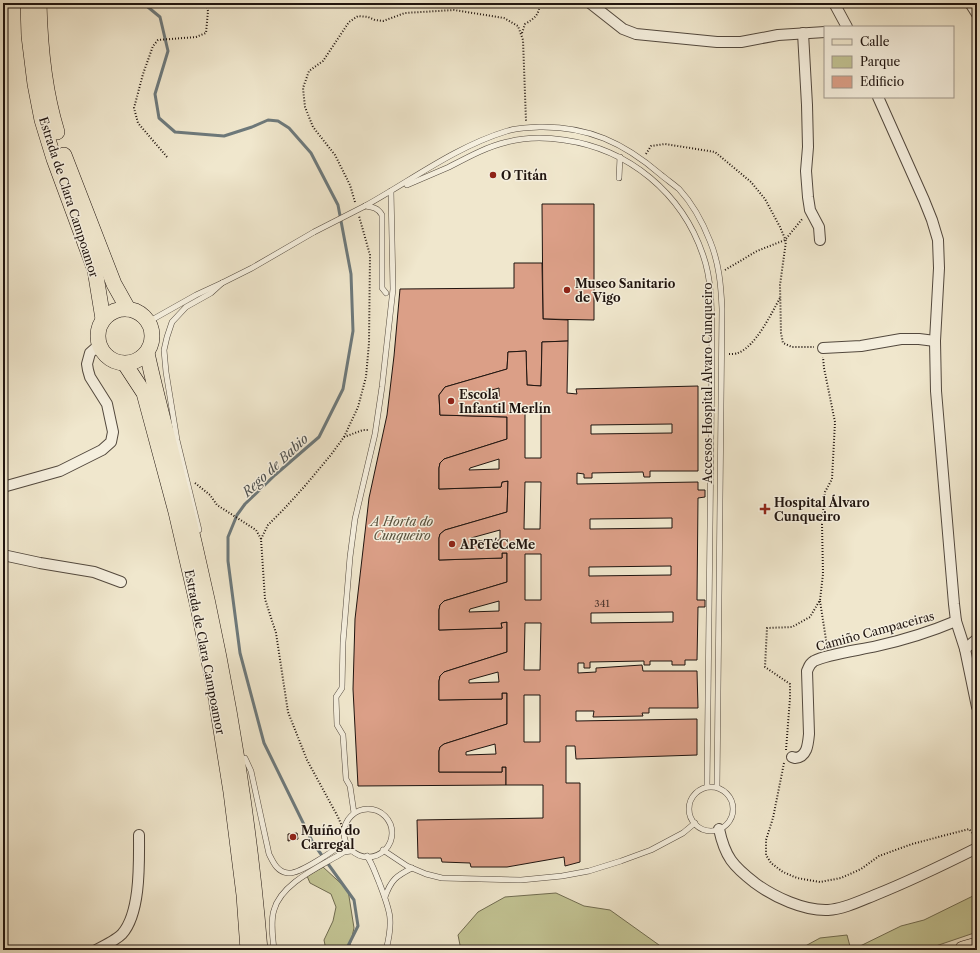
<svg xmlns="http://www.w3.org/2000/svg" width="980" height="953" viewBox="0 0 980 953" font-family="'Libre Caslon Text',serif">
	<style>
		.green { fill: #c2c393; stroke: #706c51 }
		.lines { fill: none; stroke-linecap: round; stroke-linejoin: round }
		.stream { stroke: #6d797b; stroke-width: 3 }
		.building { fill: #db9f87; stroke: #1f140f; fill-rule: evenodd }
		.lane-casing { stroke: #53493e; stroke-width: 6 }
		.street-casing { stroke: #53493e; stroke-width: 12 }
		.primary-casing { stroke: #1f140f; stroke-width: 16 }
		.highway-casing { stroke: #1f140f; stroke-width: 18 }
		.path { stroke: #1f140f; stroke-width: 2; stroke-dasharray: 1 2; stroke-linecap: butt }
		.lane { stroke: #f5efde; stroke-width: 5 }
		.street { stroke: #f5efde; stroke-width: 10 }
		.primary { stroke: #f0e7cd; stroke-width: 15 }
		.highway { stroke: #f0e7cd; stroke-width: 17 }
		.lane-bridge-casing { stroke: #53493e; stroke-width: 6; stroke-linecap: butt }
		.lane-bridge { stroke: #f5efde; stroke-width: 5 }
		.poi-dot { fill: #8f2418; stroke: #f5efde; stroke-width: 1.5 }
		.labels { text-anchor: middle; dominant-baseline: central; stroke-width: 3; stroke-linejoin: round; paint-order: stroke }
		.number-label { font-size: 10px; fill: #4e372d }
		.poi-label { font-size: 12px; font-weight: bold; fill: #1f140f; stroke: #f5efde; text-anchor: start }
		.street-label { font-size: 12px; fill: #1f140f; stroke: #f5efde }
		.park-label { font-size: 12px; font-style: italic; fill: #58513d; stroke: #f5efde }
		.water-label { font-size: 13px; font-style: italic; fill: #4c4f4e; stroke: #f5efde }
	</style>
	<rect width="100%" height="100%" fill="#f0e7cd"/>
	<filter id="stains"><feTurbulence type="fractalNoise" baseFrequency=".005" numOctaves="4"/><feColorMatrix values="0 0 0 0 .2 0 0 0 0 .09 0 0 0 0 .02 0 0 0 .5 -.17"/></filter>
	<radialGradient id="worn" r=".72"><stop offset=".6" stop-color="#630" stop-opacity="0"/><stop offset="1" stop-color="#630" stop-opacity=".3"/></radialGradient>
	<!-- green -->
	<g class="green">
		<polygon points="323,867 348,890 354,928 349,950 326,950 324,940 333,921 336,907 331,894 310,883 307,876"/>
		<polygon points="556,893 584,906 610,910 666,950 461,950 458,935 478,912 505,897"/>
		<polygon points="977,894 977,932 924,950 852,950 901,926 924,920"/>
		<polygon points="847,935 851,950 798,950 820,938"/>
	</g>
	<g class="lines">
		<!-- stream -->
		<polyline class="stream" points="143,3 160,17 168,51 155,94 159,118 175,132 224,136 252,127 268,120 278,121 289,128 311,153 338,205 351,274 353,331 343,389 319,437 275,475 245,504 237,515 228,537 228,561 240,653 264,743 313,843 354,900 358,926 346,950"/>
	</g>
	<!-- building -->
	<g class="building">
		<polygon points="542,204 594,204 594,320 543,319"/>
		<polygon points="514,263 542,263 543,319 568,320 568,341 542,342 541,386 527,385 526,351 508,352 507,369 445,387 439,395 440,415 507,417 507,439 444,459 440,463 439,468 439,489 501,487 502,482 508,481 507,512 445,530 440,534 439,538 439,560 502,558 502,553 507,553 507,582 444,601 440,605 439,610 439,630 502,628 501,623 507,622 507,652 444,672 440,676 439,681 439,700 502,699 502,693 507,693 507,724 444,744 440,747 439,751 439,772 502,772 502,767 506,767 506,785 358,786 353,689 355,619 369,498 387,415 394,356 400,289 514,288"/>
		<path d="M568 341 567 393 577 394 576 389 698 386V471H650V477H644L643 472 592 473V478H584V474L577 473V484L698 482V490H705V497L698 498 697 600H705V607H698L697 660H685V665H672V661H650V665H644V661L590 662V668H584V663H578V673L596 672V668L642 665 643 671H697L698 708H649V713H642L643 716 593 717 594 711H576V721L697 719V755L576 759 575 746H566V783H580V862L565 866 564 857 507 867H471L470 863 442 862 441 858H418L417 820 543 818V785H506V767H502V772H439V751L440 747 444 744 507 724V693H502V699L439 700V681L440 676 444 672 507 652V622L501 623 502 628 439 630V610L440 605 444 601 507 582V553H502V558L439 560V538L440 534 445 530 507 512 508 481 502 482 501 487 439 489V468L440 463 444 459 507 439V417L440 415 439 395 445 387 507 369 508 352 526 351 527 385 541 386 542 342ZM499 388V397L469 398 470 396ZM525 411H541V458H525ZM672 424V433L591 434V425ZM499 459V469L469 470 470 468ZM525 482H541L540 529H524ZM672 518V528L590 529V519ZM500 530V540L470 541 471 538ZM525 554H541V600H525ZM671 566V575L589 576V567ZM499 601V611L469 612 470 609ZM673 612V622L591 623V613ZM525 623H541L540 670H524ZM498 672 499 682 469 683V680ZM524 695H540V742H524ZM495 744 496 754 466 755V752Z"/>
		<polygon points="297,833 298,839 288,841 288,834"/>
	</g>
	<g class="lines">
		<defs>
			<g id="lane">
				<polyline points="619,178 620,157"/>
				<path d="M407 185C421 179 435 173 449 167 468 157 486 147 507 142 526 137 545 137 564 140 629 149 682 193 703 255 714 286 711 322 712 354L707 787"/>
				<path d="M365 206C412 180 455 147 507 131 517 128 528 128 539 127 588 126 624 143 660 174 666 179 673 184 679 189 692 203 703 223 710 241 719 263 721 285 722 309L717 787"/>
				<path d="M365 206C373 207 378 208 382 215V288L386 293"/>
				<polyline points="148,322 196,295 222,283 252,268 314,232"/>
				<polyline points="199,530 177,440 166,372 164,350 167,337 172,322 186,307 211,293 222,283"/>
				<path d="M245 758 251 771 269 854C273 862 277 872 288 873 299 875 336 849 345 842"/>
				<circle cx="711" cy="809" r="22"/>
				<circle cx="368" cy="833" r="24"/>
				<polyline points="354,813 350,786 346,779 343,735 337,725 336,697 342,688 343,642 350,557 355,519 375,434 382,387 393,289 391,191"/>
				<polyline points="383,850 407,866 426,874 442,878 521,880 562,876 589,871 621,861 651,850 683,833 695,823"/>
				<path d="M367 856C373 865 375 873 379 882 390 911 394 919 386 950"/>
				<path d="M385 897C391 880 396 876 412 868"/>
				<path d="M274 950C273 938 270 922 274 910 281 884 317 868 339 855L344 852 351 851"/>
			</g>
			<g id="street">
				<polyline points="590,3 623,29 636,34 717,42 741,42 778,35 825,32"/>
				<polyline points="834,3 847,27"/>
				<polyline points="970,3 977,14"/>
				<polyline points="803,33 807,105 808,147 806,171 808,197 810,210 819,227 820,240"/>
				<polyline points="878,97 924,200 932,220 938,240 939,268 935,341 936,391 954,604 956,621 965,649 977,707"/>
				<polyline points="823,348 861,346 901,339 919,339 935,341"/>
				<polyline points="3,487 60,471 102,450 111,442 113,432 107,404 90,377 88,370 87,364 90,353 99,345"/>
				<polyline points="3,555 40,563 94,572 121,582"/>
				<polyline points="965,649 977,639"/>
				<path d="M792 757 795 758C807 757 808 745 809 734L807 671C809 667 809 664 814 661 828 654 860 650 877 646 904 640 930 632 956 621"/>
				<path d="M719 829C725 857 733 866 755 883 774 897 804 911 828 910 844 909 860 901 875 895 910 881 943 865 977 848"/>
				<path d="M96 950C104 946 116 940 122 934 141 913 139 861 139 835"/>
			</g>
			<g id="primary">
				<polyline points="28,3 29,36 35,84 42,120 54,159 95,270 103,319"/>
				<path d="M39 3C40 47 44 90 57 132"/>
				<polyline points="64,155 114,284 128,309"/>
				<circle cx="125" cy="336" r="27"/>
				<path d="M147 353C161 417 180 481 195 546 226 678 249 814 260 950"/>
				<polyline points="125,364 144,393 176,512 198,607 214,686 231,792 244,895 248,950"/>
			</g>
			<polyline id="highway" points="963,950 977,946"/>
		</defs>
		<!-- lane casing -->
		<use href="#lane" class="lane-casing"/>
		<!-- street casing -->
		<use href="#street" class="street-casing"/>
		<!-- primary casing -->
		<use href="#primary" class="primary-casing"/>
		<!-- highway casing -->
		<use href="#highway" class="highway-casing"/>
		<!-- path -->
		<g class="path">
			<path d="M522 33 525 24C535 18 539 15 540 3"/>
			<polyline points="646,154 651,146 665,144 715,152 751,182 765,199 780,227 786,241 780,285 781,333 783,343 792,347 814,347"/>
			<polyline points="167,157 138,123 134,108 143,74 153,46 158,40 196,37 206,33 208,11 206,3"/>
			<polyline points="355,202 350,185 335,155 313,127 305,107 303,88 309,71 323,61 349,22 358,16 368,17 375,20 383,21 405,13 454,10 504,18 518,26 523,40 526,121"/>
			<polyline points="725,270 757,251 785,240 803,218"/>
			<path d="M729 354C732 354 736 354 738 353 756 346 771 314 780 298"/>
			<polyline points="344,437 358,407 366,377 369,343 370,255 359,216"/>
			<polyline points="195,483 210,495 217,505 256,530 261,539 265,599 276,633 288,712 307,760 338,817 345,833"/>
			<polyline points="261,539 268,525 283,510 304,487 330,456 344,437 363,430 369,430"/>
			<polyline points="820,601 827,646"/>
			<polyline points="786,750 790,698 790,684 765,667 767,628 792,627 810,617 820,600 823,574 822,524 825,492 832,479 835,422 824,368 823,357"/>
			<polyline points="784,763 773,818 766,840 766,855 771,863 783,872 797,878 820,882 841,878 861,869 879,856 912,844 969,829 977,838"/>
		</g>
		<!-- lane -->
		<use href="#lane" class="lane"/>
		<!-- street -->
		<use href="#street" class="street"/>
		<!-- primary -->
		<use href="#primary" class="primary"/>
		<!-- highway -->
		<use href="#highway" class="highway"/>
		<defs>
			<polyline id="lane-bridge" points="314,232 365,206"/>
		</defs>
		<!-- lane-bridge casing -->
		<use href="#lane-bridge" class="lane-bridge-casing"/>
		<!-- lane-bridge -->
		<use href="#lane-bridge" class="lane-bridge"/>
	</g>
	<!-- markers -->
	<g class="poi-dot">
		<circle cx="493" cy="175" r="4"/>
		<circle cx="567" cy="290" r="4"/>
		<circle cx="451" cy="401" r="4"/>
		<path d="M763 503h4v4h4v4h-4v4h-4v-4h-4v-4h4z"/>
		<circle cx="452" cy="544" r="4"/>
		<circle cx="293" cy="837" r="4"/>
	</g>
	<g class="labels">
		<!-- number labels -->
		<g class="number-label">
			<text x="602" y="603">341</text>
		</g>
		<!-- poi labels -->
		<g class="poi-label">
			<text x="501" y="175">O Titán</text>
			<text x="575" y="283">Museo Sanitario<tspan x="575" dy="14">de Vigo</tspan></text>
			<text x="459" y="394">Escola<tspan x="459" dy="14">Infantil Merlín</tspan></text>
			<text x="774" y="502">Hospital Álvaro<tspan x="774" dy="14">Cunqueiro</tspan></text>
			<text x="460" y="544">APeTéCeMe</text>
			<text x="301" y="830">Muíño do<tspan x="301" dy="14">Carregal</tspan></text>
		</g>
		<!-- street labels -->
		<g class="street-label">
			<text transform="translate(69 197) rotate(72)">Estrada de Clara Campoamor</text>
			<text transform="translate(707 383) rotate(-90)">Accesos Hospital Alvaro Cunqueiro</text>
			<text transform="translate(875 631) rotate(-15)">Camiño Campaceiras</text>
			<text transform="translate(205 652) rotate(79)">Estrada de Clara Campoamor</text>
		</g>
		<!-- park labels -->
		<g class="park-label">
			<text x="402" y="521">A Horta do<tspan x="402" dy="14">Cunqueiro</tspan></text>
		</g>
		<!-- water labels -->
		<g class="water-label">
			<text transform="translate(275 465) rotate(-43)">Rego de Babio</text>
		</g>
	</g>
	<!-- margin -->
	<rect width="980" height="953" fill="none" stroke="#f0e7cd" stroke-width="16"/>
	<rect x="4" y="4" width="972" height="945" fill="none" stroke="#1f140f" stroke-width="2"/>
	<rect x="8" y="8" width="964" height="937" fill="none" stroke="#1f140f"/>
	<!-- legend -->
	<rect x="824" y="26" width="130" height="72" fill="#f5efde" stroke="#9f978b"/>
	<rect x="832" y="39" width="20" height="6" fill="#f0e7cd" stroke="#9f978b"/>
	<text x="860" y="46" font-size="12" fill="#1f140f">Calle</text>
	<rect x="832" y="56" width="20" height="12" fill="#c2c393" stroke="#9f978b"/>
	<text x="860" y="66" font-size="12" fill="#1f140f">Parque</text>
	<rect x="832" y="76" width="20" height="12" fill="#db9f87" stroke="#9f978b"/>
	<text x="860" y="86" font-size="12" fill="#1f140f">Edificio</text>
	<rect width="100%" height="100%" filter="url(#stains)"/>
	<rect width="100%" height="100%" fill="url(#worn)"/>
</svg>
